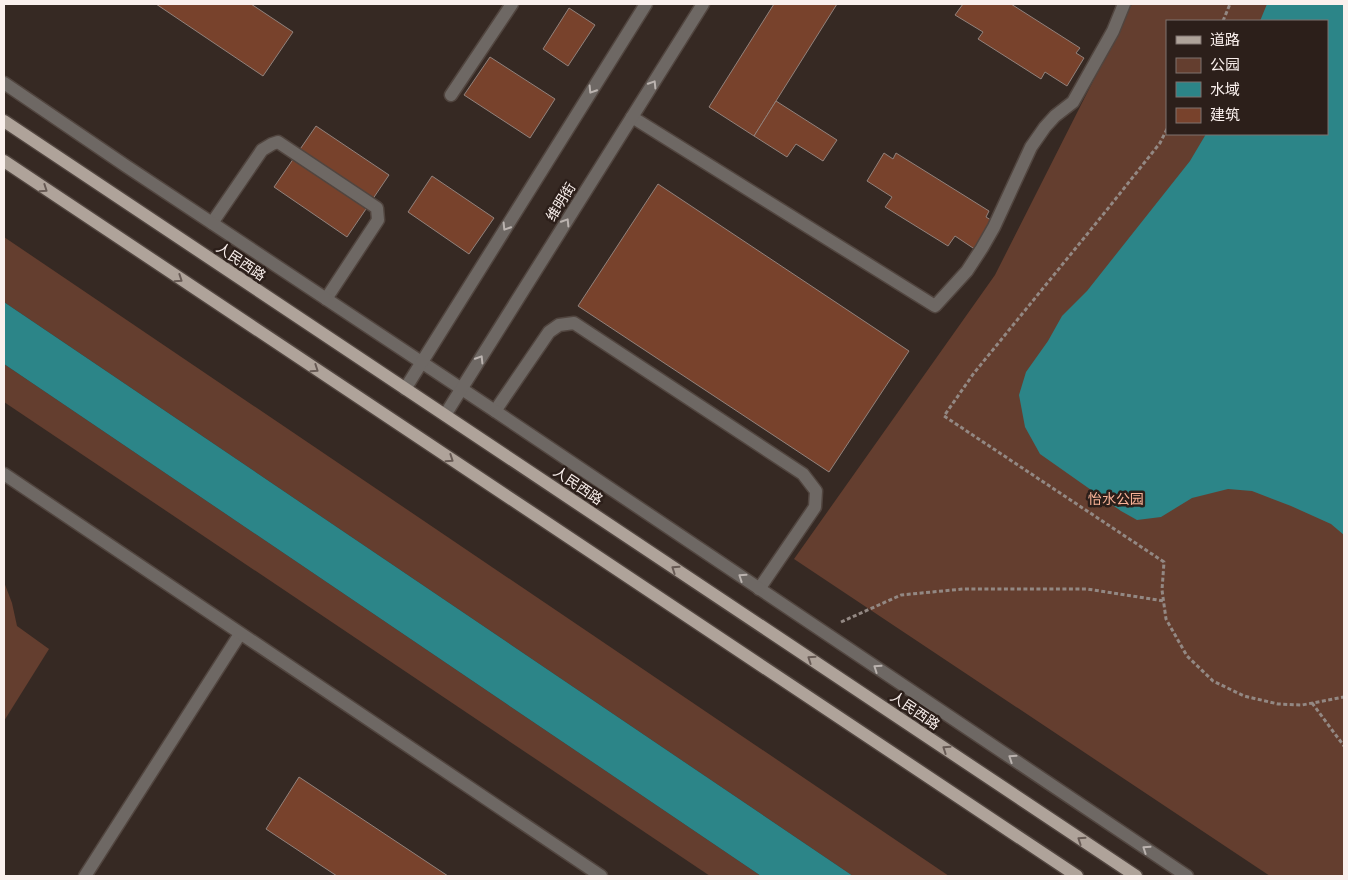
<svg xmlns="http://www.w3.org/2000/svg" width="1348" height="880" viewBox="0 0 1348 880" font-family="'Nunito Sans','Noto Sans SC',sans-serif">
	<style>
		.green { fill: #643e2f; fill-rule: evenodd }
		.water { fill: #2c8588 }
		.building { fill: #78422c; stroke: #92827c }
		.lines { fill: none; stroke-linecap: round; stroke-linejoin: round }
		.service-casing { stroke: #51453f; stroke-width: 15 }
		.minor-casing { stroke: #51453f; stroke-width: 15 }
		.tertiary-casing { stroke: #51453f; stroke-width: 15 }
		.primary-casing { stroke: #51453f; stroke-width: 15 }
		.path { stroke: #938883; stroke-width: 3; stroke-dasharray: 4 2.5; stroke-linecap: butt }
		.service { stroke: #6e6864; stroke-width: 12 }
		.minor { stroke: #6e6864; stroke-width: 12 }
		.tertiary { stroke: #6e6864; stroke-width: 12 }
		.primary { stroke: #afa39a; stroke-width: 12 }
		.oneway { stroke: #bbb3af }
		.oneway2 { stroke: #675a54 }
		.labels { text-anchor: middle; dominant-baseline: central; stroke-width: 5; stroke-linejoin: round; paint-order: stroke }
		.street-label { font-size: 14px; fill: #faf0ed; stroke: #2c1f1a }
		.park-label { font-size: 14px; fill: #f9b398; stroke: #2c1f1a }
	</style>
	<rect width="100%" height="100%" fill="#362923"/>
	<!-- green -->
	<g class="green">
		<path d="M1132 4H1344V876H1270L794 559 995 275ZM1167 21H1327V134H1167Z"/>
		<polygon points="4,237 949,876 853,876 4,302"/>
		<polygon points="4,364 761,876 710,876 4,402"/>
		<polygon points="4,582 12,603 17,626 49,649 4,721"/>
	</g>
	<!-- water -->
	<g class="water">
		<polygon points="1267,4 1344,4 1344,535 1331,524 1291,506 1252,491 1228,489 1192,498 1161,517 1137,520 1121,511 1040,454 1025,427 1019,395 1026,372 1048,341 1062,316 1087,291 1190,161 1206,134 1327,134 1327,21 1260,21"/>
		<polygon points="4,302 853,876 761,876 4,364"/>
	</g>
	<!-- building -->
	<g class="building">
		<polygon points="156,4 251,4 293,32 263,76"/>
		<polygon points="774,4 837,4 754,136 709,107"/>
		<polygon points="963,4 1011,4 1080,48 1076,53 1084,58 1067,86 1045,72 1041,79 978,39 983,32 955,15"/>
		<polygon points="569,8 595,25 568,66 543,49"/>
		<polygon points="490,57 555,99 530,138 464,95"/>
		<polygon points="776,101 837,140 823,161 796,144 787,157 754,136"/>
		<polygon points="316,126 389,175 347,237 274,187"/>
		<polygon points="884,153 893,159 896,153 989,211 986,217 994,222 976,250 955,236 948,246 885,207 892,197 867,181"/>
		<polygon points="432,176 494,218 469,254 408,212"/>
		<polygon points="658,184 909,351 829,472 578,306"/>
		<polygon points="299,777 448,876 337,876 266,829"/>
	</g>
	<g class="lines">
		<defs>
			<g id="service">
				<polyline points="451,95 512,4"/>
				<polyline points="632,117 935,306 967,271 982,248 994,227 1031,147 1045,127 1055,116 1073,102 1113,31 1124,4"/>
				<polyline points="212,223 262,150 272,144 278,142 377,208 378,220 326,299"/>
				<polyline points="495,411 549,332 559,325 574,323 803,474 816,491 815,507 759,589"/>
				<polyline points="85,876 240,634"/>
			</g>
			<polyline id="minor" points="4,83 126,166 495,411 1187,876"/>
			<g id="tertiary">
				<polyline points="405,389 646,4"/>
				<polyline points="445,415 703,4"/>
				<polyline points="4,474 601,876"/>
			</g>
			<g id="primary">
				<polyline points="4,121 1136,876"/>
				<polyline points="4,161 1077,876"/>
			</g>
		</defs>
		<!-- service casing -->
		<use href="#service" class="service-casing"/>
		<!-- minor casing -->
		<use href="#minor" class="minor-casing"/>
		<!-- tertiary casing -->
		<use href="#tertiary" class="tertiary-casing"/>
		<!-- primary casing -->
		<use href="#primary" class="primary-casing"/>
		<!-- path -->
		<g class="path">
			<polyline points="1223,21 1230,4"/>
			<polyline points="1167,129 1160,143 1106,211 974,373 944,416 1164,562 1162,590 1166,619 1187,656 1213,681 1244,696 1278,704 1302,705 1344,697"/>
			<polyline points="841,622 901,595 963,589 1087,589 1164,601"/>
			<polyline points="1312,703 1344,746"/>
		</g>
		<!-- service -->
		<use href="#service" class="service"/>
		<!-- minor -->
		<use href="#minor" class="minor"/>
		<!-- tertiary -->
		<use href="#tertiary" class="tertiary"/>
		<!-- primary -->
		<use href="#primary" class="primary"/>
	</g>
	<!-- one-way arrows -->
	<defs><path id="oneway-chevron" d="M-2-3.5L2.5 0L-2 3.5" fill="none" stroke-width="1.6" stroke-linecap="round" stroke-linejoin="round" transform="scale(1.25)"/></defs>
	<g class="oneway">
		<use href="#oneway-chevron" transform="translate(653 84) rotate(-58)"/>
		<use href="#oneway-chevron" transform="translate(592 90) rotate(122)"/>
		<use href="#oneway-chevron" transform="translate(566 222) rotate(-58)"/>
		<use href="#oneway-chevron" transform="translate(506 227) rotate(122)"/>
		<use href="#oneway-chevron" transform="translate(480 359) rotate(-58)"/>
		<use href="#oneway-chevron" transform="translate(742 577) rotate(-146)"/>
		<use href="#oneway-chevron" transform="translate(877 668) rotate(-146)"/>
		<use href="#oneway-chevron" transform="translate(1012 758) rotate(-146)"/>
		<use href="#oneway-chevron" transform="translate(1146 849) rotate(-146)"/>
	</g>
	<g class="oneway2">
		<use href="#oneway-chevron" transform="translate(44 189) rotate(34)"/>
		<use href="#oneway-chevron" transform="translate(179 279) rotate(34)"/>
		<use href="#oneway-chevron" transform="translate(315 369) rotate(34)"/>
		<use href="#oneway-chevron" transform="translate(450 459) rotate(34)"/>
		<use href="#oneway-chevron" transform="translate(675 569) rotate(-146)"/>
		<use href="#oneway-chevron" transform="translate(811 659) rotate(-146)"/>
		<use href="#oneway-chevron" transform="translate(946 749) rotate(-146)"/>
		<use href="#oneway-chevron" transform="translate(1081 840) rotate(-146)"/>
	</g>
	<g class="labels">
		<!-- street labels -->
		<g class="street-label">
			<text transform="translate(561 202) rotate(-58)">维明街</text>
			<text transform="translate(241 262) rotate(34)">人民西路</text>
			<text transform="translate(578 486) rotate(34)">人民西路</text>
			<text transform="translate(915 711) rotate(34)">人民西路</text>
		</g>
		<!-- park labels -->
		<g class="park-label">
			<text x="1116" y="499">怡水公园</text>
		</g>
	</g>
	<!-- border -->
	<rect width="1348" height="880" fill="none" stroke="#faf0ed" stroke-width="10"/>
	<!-- legend -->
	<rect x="1166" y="20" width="162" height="115" fill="#2c1f1a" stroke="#7e736e"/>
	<rect x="1176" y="36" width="25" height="8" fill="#afa39a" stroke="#7e736e"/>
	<text x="1210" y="45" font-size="15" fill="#faf0ed">道路</text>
	<rect x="1176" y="58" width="25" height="15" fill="#643e2f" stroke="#7e736e"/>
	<text x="1210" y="70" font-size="15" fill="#faf0ed">公园</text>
	<rect x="1176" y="82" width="25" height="15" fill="#2c8588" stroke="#7e736e"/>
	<text x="1210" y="95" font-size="15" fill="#faf0ed">水域</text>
	<rect x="1176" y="108" width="25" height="15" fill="#78422c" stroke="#7e736e"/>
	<text x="1210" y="120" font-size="15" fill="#faf0ed">建筑</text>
</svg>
